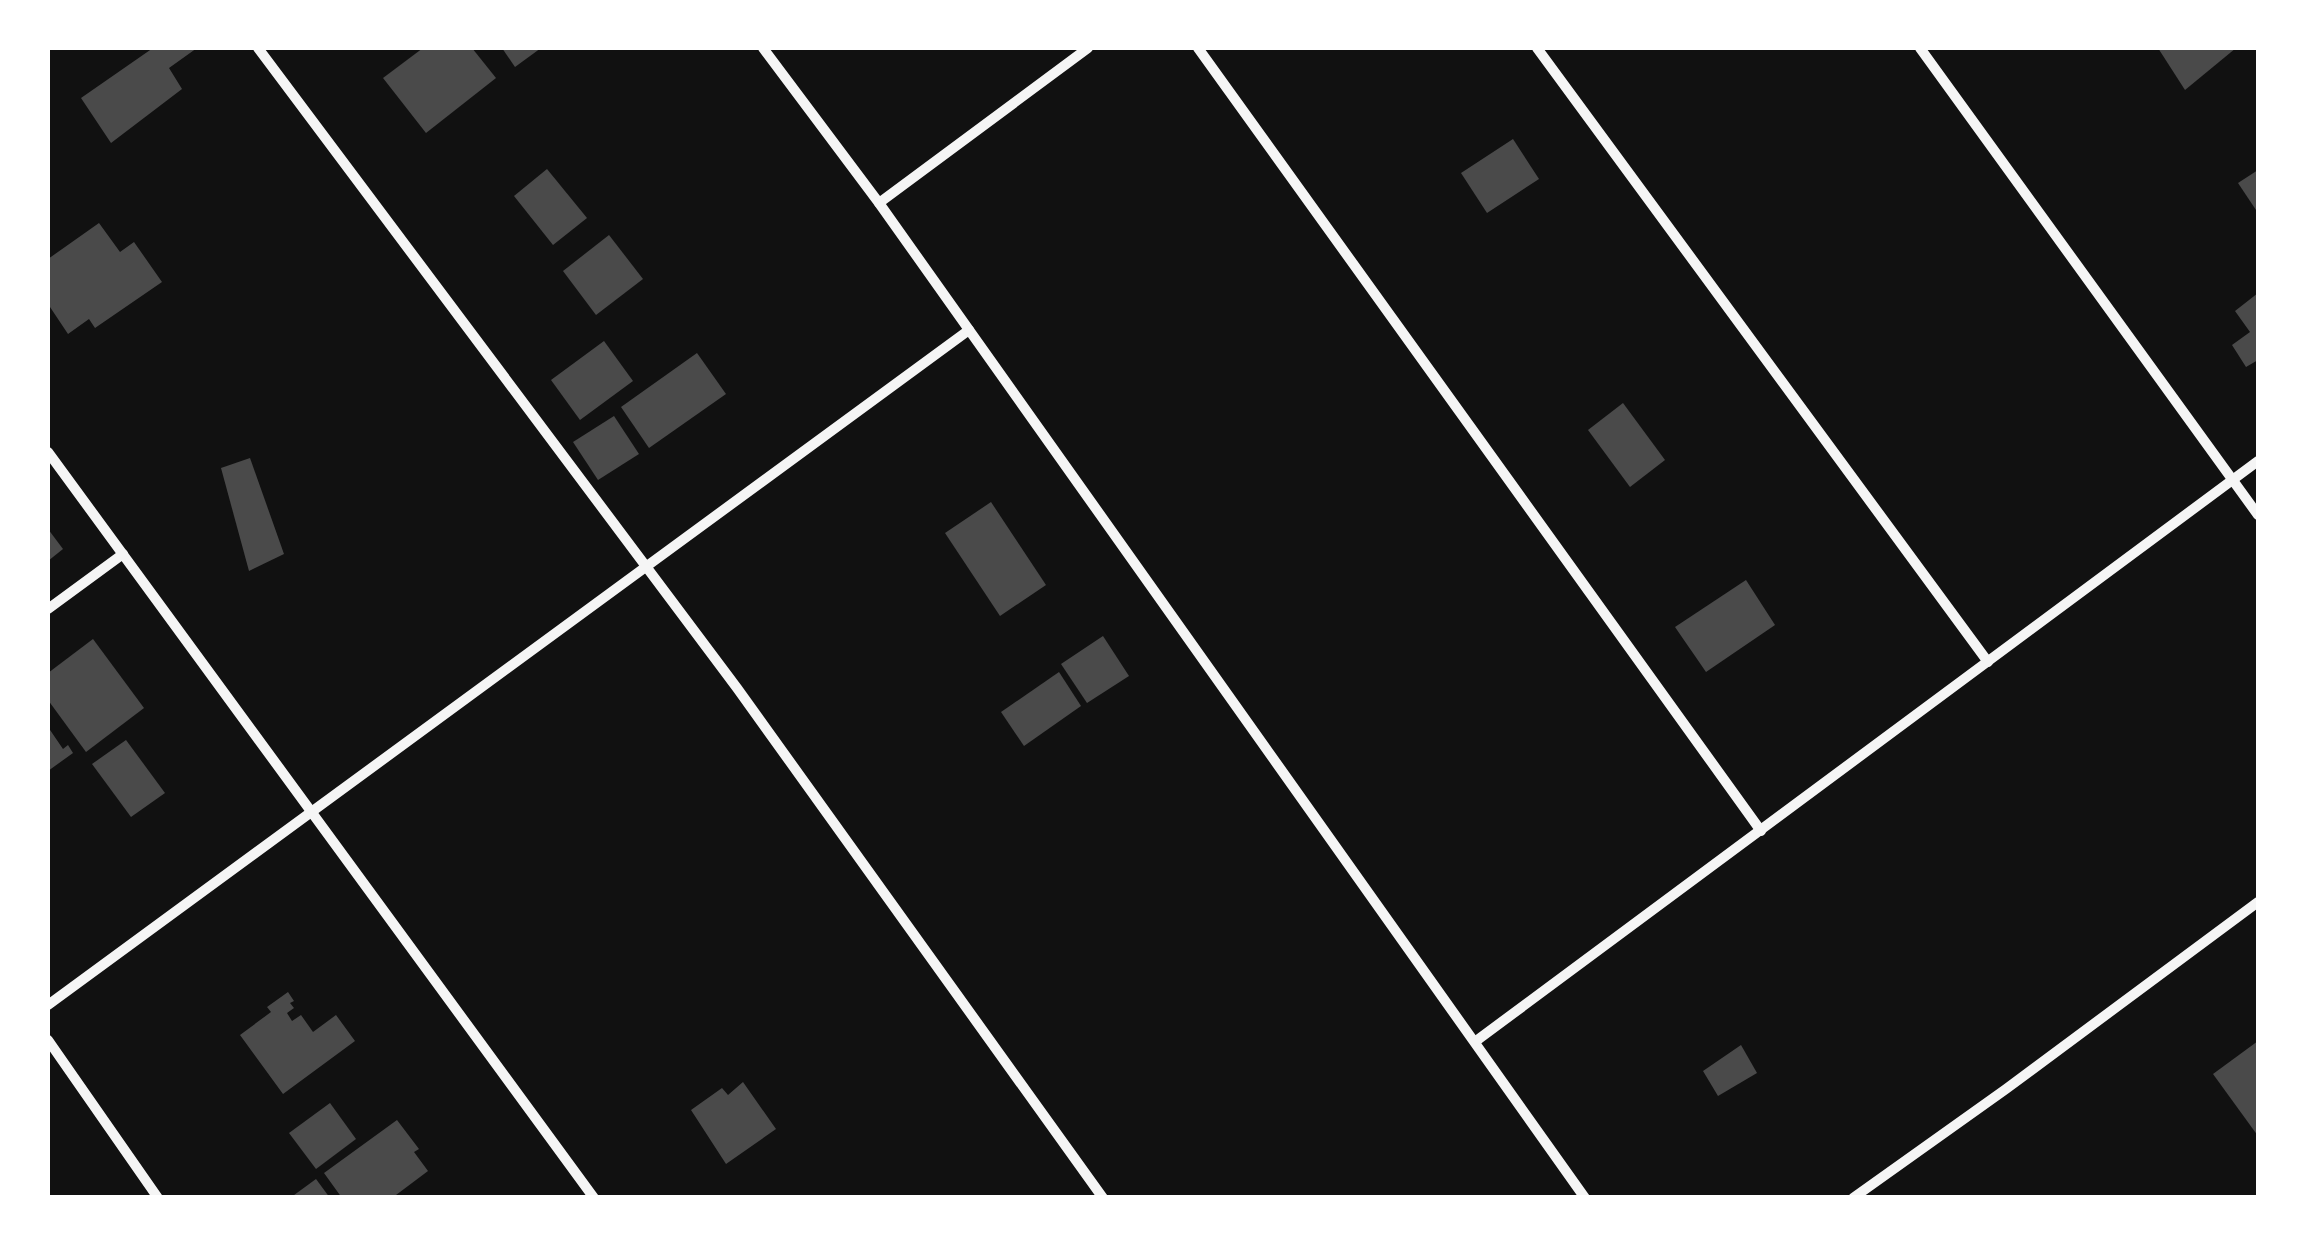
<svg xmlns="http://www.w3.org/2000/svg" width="2306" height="1245" viewBox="0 0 2306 1245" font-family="'Work Sans',sans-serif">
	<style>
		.building { fill: #4a4a4a }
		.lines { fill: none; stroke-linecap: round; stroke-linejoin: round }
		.minor { stroke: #f5f5f5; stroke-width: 10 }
	</style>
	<rect width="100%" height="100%" fill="#111"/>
	<!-- building -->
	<g class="building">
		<polygon points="153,48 197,48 169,68 182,89 111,143 81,98"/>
		<polygon points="423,48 472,48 496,78 426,133 383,78"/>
		<polygon points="502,48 541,48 515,67"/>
		<polygon points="2158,48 2236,48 2185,90"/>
		<polygon points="1513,139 1539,179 1487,213 1461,173"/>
		<polygon points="547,169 587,218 553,245 514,196"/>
		<polygon points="2258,170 2258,213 2238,183"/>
		<polygon points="99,223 120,252 134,242 162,282 95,328 89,319 68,334 48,304 48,259"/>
		<polygon points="609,235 643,279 596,315 563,271"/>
		<polygon points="2258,293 2258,360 2246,367 2232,345 2250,332 2235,311"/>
		<polygon points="604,341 633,381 580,420 551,380"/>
		<polygon points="697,353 726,394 649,448 621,407"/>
		<polygon points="1623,403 1665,460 1630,487 1588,430"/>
		<polygon points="614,416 639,454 598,480 573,442"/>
		<polygon points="250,458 284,554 249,571 221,468"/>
		<polygon points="991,502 1046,585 1000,616 945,533"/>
		<polygon points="48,529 63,549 48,561"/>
		<polygon points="1746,580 1775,625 1706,672 1675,627"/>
		<polygon points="1103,636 1129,676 1087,703 1061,664"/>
		<polygon points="93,639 144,708 86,752 48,700 48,673"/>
		<polygon points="1059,672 1081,706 1024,746 1001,712"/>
		<polygon points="48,727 63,749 68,745 73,753 48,771"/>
		<polygon points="126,740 165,793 131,817 92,764"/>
		<polygon points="288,992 294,1001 290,1003 294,1008 287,1013 292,1021 301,1015 313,1032 336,1015 355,1041 283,1094 240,1035 271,1012 267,1007"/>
		<polygon points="2258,1041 2258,1136 2213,1074"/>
		<polygon points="1741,1045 1757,1073 1718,1096 1703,1071"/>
		<polygon points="743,1082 776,1129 726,1164 691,1110 722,1088 728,1095"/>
		<polygon points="330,1103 356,1139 316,1169 289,1133"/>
		<polygon points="397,1120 419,1149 414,1152 428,1171 392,1198 342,1198 324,1173"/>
		<polygon points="316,1179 330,1198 290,1198"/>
	</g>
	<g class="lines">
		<!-- minor -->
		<g class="minor">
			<polyline points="258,48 737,688 1103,1198"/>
			<polyline points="763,48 879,203 1585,1198"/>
			<polyline points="1198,48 1761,831"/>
			<polyline points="1537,48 1988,662"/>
			<polyline points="1920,48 2258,515"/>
			<polyline points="879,203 1088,48"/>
			<polyline points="48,452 594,1198"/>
			<polyline points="48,609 123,554"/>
			<polyline points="48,1005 969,330"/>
			<polyline points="48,1040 158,1198"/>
			<polyline points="1476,1041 2258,461"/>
			<polyline points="1853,1198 2006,1089 2258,902"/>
		</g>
	</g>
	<!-- border -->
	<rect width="2306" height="1245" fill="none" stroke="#ffffff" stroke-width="100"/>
</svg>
